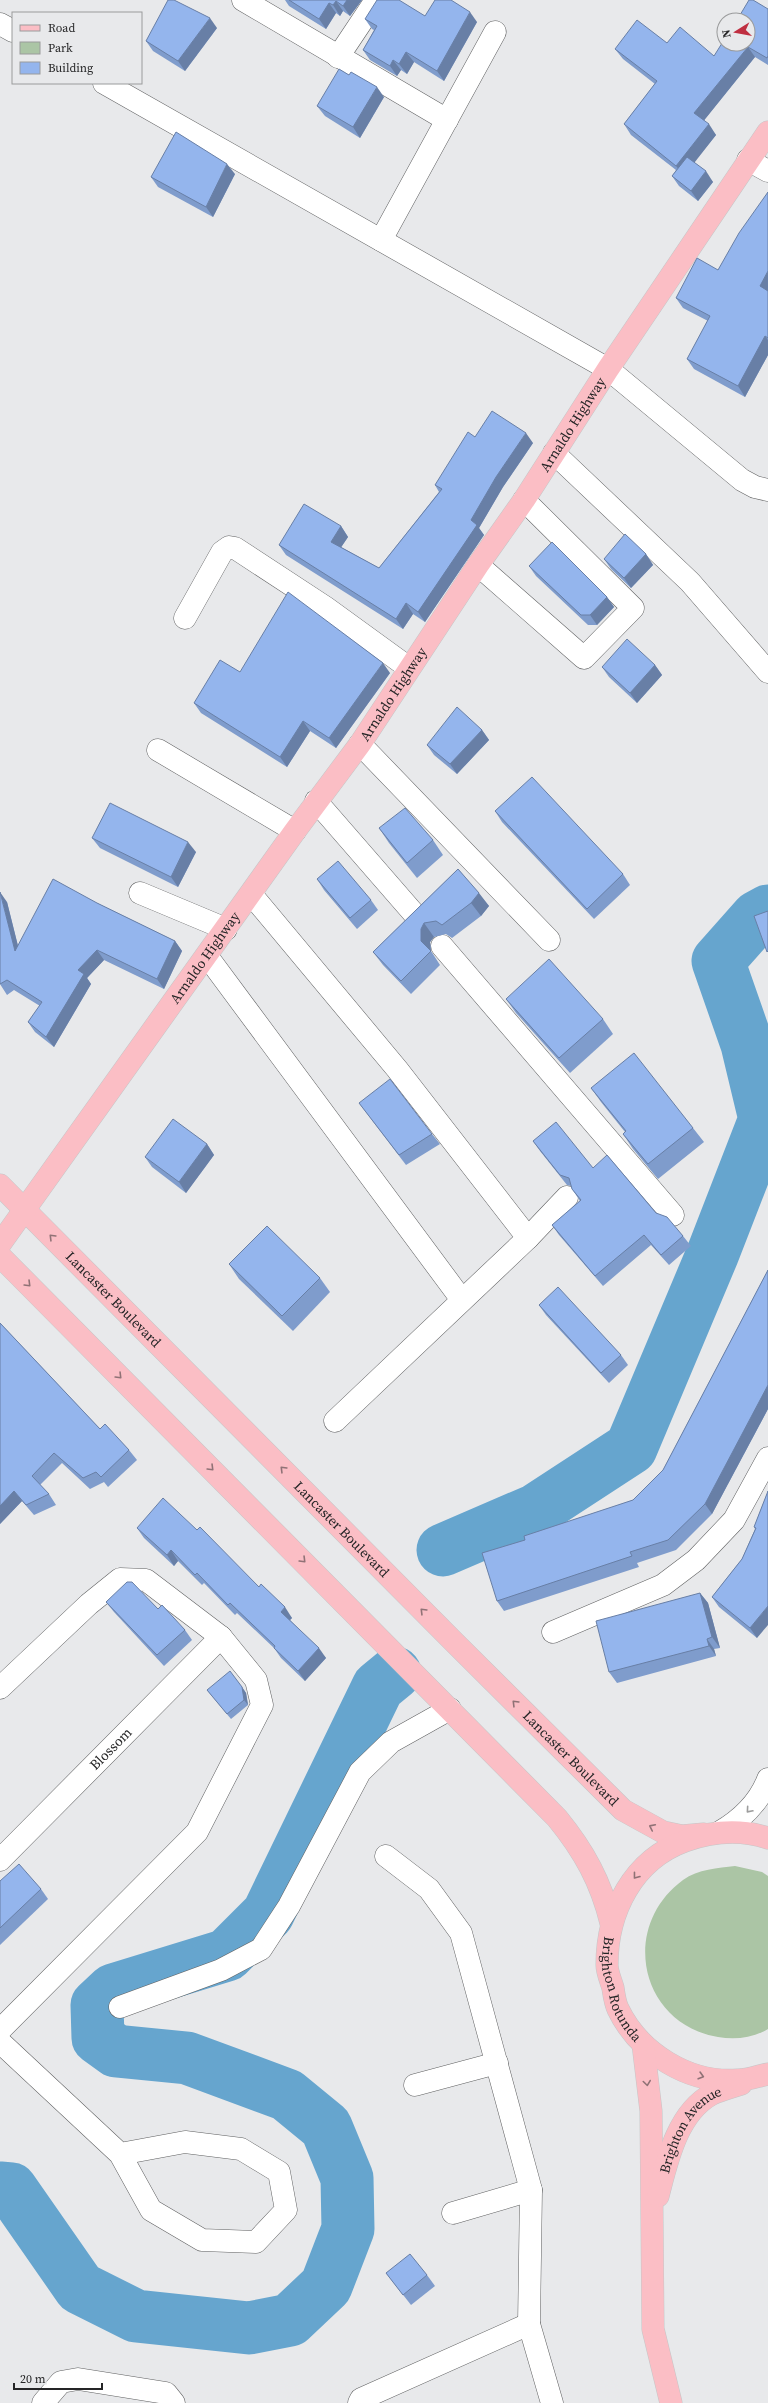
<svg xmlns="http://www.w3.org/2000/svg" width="768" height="2403" viewBox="0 0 768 2403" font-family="'Source Serif 4',serif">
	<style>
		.green { fill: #abc5a5 }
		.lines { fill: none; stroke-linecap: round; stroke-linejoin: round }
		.river { stroke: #66a5ce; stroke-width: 53 }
		.minor-casing { stroke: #606162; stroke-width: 23 }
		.major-casing { stroke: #c6c6c7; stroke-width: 23 }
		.minor { stroke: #fff; stroke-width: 22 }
		.major { stroke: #fbbec5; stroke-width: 22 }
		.wall { fill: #7f9ccc }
		.shaded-wall { fill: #687fa6 }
		.building { fill: #94b5ed; stroke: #687fa6 }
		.oneway { stroke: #907276 }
		.oneway2 { stroke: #9d9d9d }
		.labels { text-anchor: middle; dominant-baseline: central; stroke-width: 3.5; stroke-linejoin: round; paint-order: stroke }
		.street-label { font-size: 14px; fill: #252526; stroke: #e8e9eb }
	</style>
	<rect width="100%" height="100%" fill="#e8e9eb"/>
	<!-- green -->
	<path class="green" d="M735 1866 762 1872 768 1876V2029C753 2038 735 2040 718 2037 640 2024 619 1927 683 1880 698 1869 718 1868 735 1866Z"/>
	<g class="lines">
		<!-- river -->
		<g class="river">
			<polyline points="443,1550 536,1510 631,1448 713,1253 765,1119 747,1044 718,961 757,917 768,911"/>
			<polyline points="0,2188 11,2189 80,2288 136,2316 249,2328 290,2320 326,2286 348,2229 347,2178 326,2127 287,2095 187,2058 116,2051 98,2038 97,2005 113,1990 227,1955 268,1914 378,1687 395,1673"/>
		</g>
		<defs>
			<g id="minor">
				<polyline points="243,0 447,120"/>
				<polyline points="0,24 13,31"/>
				<polyline points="338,57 376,0"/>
				<polyline points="104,83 608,369 742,480 755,487 768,490"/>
				<polyline points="748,160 768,171"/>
				<polyline points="381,240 495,32"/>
				<polyline points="554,453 690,582 768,672"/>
				<polyline points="478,565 584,658 633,608 524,500"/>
				<polyline points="185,618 222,552 229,547 235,548 325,607 409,668"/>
				<polyline points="360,744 549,940"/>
				<polyline points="158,750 295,831"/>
				<polyline points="316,801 416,916"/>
				<polyline points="140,893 226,929"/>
				<polyline points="251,894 397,1069 528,1238 335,1421"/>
				<polyline points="442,946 673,1215"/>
				<polyline points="207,956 462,1300"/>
				<polyline points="528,1238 567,1197"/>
				<polyline points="553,1632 663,1585 696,1560 734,1520 768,1458"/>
				<polyline points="0,1688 89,1604 120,1579 146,1580 221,1637 256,1680 262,1705 197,1832 0,2030"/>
				<path d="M720 1832C742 1819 759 1803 768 1779"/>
				<polyline points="386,1856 429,1889 461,1933 531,2190 529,2324 552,2403"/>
				<path id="s1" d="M0 1860 221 1637"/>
				<polyline points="120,2007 221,1970 261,1949 289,1906 360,1772 391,1742 450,1709"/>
				<polyline points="0,2042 120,2154 151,2210 202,2240 256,2242 286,2210 279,2172 241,2149 185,2142 120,2154"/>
				<polyline points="415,2085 497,2063"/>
				<polyline points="453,2213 531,2190"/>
				<polyline points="43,2403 61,2382 78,2379 166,2393 174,2403"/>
				<polyline points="359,2403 361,2399 529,2324"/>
			</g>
			<g id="major">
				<path id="s2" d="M0 1185 455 1643 623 1810 663 1832 682 1836 704 1834"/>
				<path id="s3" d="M0 1244 295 831 360 744 478 565 524 500 608 369 768 132"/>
				<path d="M0 1256 557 1818C584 1851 601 1882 611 1923"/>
				<path id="s4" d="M768 1838C740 1829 713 1831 685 1841 633 1860 607 1911 607 1965 607 1972 611 1981 613 1988 614 1995 615 2003 618 2009 639 2053 689 2084 738 2080 748 2080 758 2076 768 2074"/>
				<polyline points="643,2044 651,2111 653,2329 671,2403"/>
				<path id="s5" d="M658 2196C667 2161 677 2113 712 2094 721 2090 732 2087 741 2084"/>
			</g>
		</defs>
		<!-- minor casing -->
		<use href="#minor" class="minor-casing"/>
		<!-- major casing -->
		<use href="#major" class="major-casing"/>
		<!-- minor -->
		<use href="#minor" class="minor"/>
		<!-- major -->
		<use href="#major" class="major"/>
	</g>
	<!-- wall -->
	<g class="wall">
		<polygon points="285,0 362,0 350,16 343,11 340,16 336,13 326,29 289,6"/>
		<polygon points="768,9 768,65 755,57 704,120 716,135 694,162 713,182 698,201 679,186 672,176 676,170 631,135 624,124 655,84 623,59 615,49 667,43 714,56"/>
		<polygon points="425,16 477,22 444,81 414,62 407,74 401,70 397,76 370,60 363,50 374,30 372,29 365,19"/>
		<polygon points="217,28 185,71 153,51 146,41"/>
		<polygon points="384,97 360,138 325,116 317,106"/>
		<polygon points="235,174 213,217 158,187 151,177"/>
		<polygon points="768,192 768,355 745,397 694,369 687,359 708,321 683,308 676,298 718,270"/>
		<polygon points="475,437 533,443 503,487 479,528 484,535 425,622 413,614 403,629 286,555 279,545 341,526 348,537 341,547 379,568 439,492 435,485"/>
		<polygon points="646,554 653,565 631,588 611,569 604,559"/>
		<polygon points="529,566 607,597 614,607 597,625 588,625 536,576"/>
		<polygon points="655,665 662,675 637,703 609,677 602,667"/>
		<polygon points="240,672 390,673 336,748 310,731 287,767 201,713 194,703"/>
		<polygon points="482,730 489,740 457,774 434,755 427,745"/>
		<polygon points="495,811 623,874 630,885 594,919 502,822"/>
		<polygon points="379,828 433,840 443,855 417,878 389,843"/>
		<polygon points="92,838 196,852 178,887 100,848"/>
		<polygon points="458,869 489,906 481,916 452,938 446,934 434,937 430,942 431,951 440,965 411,994 383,965 373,952"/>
		<polygon points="317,879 371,900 378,910 357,929 324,890"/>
		<polygon points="7,902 18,946 97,903 175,941 182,951 164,989 104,960 87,978 91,984 54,1047 35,1032 28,1022 40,1006 14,990 7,995 0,984"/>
		<polygon points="506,999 603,1019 613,1034 570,1073 516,1013"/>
		<polygon points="591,1088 693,1128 704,1142 658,1179 633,1149 623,1134 625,1132 601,1102"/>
		<polygon points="359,1103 432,1134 440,1144 406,1165"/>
		<polygon points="533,1141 593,1168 656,1213 683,1236 691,1246 669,1265 651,1245 603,1286 559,1235 552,1225 580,1201 572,1189 571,1186 567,1185 540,1151"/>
		<polygon points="207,1144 214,1155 186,1193 152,1167 145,1157"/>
		<polygon points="229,1264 320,1278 330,1292 293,1331 239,1279"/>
		<polygon points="768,1270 768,1409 712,1514 676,1550 637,1563 639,1567 504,1611 497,1601 525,1540 633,1500 663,1470"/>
		<polygon points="539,1305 621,1355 628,1365 609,1383 546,1315"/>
		<polygon points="0,1323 100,1429 129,1450 137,1460 108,1487 104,1482 90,1489 62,1463 40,1485 49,1494 56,1505 34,1515 22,1501 0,1524"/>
		<polygon points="768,1491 757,1638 719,1607 712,1597 742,1559 755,1529 754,1527"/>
		<polygon points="137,1528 197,1530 292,1618 290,1620 326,1658 305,1681 281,1658 274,1648 237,1613 235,1615 204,1583 202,1585 178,1561 174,1566 144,1538"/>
		<polygon points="700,1593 708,1603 720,1648 714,1649 716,1656 617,1683 609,1672"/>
		<polygon points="106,1602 158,1609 185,1630 192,1640 164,1666 114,1612"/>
		<polygon points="242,1687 246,1693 248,1705 231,1719 207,1690"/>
		<polygon points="0,1881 41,1889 48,1899 0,1945"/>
		<polygon points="386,2273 427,2275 435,2286 411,2305"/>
	</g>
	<!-- shaded-wall -->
	<g class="shaded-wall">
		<polygon points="347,0 362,0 350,16 343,6"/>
		<polygon points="336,1 343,11 340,16 333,5"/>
		<polygon points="329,3 336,13 326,29 319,19"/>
		<polygon points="470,12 477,22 444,81 437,71"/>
		<polygon points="210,18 217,28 185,71 178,61"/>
		<polygon points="748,47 755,57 702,123 694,113"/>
		<polygon points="406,52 414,62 407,74 399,64"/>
		<polygon points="393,60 401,70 397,76 390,66"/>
		<polygon points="377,87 384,97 360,138 353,127"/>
		<polygon points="709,124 716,135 684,176 676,166"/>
		<polygon points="227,164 235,174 213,217 206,207"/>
		<polygon points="706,171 713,182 698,201 691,191"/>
		<polygon points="768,271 768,294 760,286"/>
		<polygon points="765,336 768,340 768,355 745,397 738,386"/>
		<polygon points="526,433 533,443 503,487 479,528 484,535 425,622 418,612 496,477"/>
		<polygon points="341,526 348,537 338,552 331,542"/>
		<polygon points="646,554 653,565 631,588 624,578"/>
		<polygon points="607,597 614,607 597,625 590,615"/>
		<polygon points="406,603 413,614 403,629 396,619"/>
		<polygon points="383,663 390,673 336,748 329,738"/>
		<polygon points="655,665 662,675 637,703 630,693"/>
		<polygon points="303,721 310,731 287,767 280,757"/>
		<polygon points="482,730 489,740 457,774 450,764"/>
		<polygon points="188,842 196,852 178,887 171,877"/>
		<polygon points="0,892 7,902 22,962 15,951"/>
		<polygon points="479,893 489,906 481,916 471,903"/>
		<polygon points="424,923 434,937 430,942 431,951 421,941 421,929"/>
		<polygon points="175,941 182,951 164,989 157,979"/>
		<polygon points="97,950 104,960 87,978 91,984 54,1047 46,1037 78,970"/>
		<polygon points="207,1144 214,1155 186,1193 179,1182"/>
		<polygon points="768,1385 768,1409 712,1514 705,1504"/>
		<polygon points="14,1491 22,1501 0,1524 0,1506"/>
		<polygon points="171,1550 178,1561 174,1566 167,1555"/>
		<polygon points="700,1593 708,1603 720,1648 712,1637"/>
		<polygon points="768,1606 768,1625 757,1638 750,1628"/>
		<polygon points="285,1607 292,1618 288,1622 281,1612"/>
		<polygon points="707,1639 714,1649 716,1656 709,1646"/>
		<polygon points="319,1648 326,1658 305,1681 298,1671"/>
		<polygon points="242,1687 246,1693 248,1705 244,1700"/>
	</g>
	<!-- building -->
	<g class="building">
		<polygon points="168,0 174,0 210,18 178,61 146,41"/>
		<polygon points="289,0 347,0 343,6 336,1 333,5 329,3 319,19"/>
		<polygon points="377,0 399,0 425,16 435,0 451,0 470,12 437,71 406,52 399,64 393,60 390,66 363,50 377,26 365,19"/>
		<polygon points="749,0 753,0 768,9 768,56 767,58 748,47 694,113 709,124 676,166 624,124 657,81 615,49 637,20 667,43 680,27 714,56 724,40 724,44 748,44 748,20 737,20"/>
		<polygon points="339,69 349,75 351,72 377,87 353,127 317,106"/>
		<polygon points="176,132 227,164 206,207 151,177"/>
		<polygon points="687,157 706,171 691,191 672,176"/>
		<polygon points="768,192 768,271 760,286 768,291 768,338 765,336 738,386 687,359 710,316 676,298 697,258 718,270 739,233"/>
		<polygon points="492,411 526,433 496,477 471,520 477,525 418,612 406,603 396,619 279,545 304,504 341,526 331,542 379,568 442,489 435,485 468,432 475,437"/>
		<polygon points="625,534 646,554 624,578 604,559"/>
		<polygon points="552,542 607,597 590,615 581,615 529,566"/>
		<polygon points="288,592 383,663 329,738 303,721 280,757 194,703 220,660 240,672"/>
		<polygon points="627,639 655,665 630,693 602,667"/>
		<polygon points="457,707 482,730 450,764 427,745"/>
		<polygon points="532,777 623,874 587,909 495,811"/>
		<polygon points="110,803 188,842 171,877 92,838"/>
		<polygon points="405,808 433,840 407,863 379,828"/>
		<polygon points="338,861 371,900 350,918 317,879"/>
		<polygon points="458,869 479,893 471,903 442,925 436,921 424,923 421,929 421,941 431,951 401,981 373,952"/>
		<polygon points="53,879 97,903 175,941 157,979 97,950 78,970 84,974 46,1037 28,1022 42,1002 7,980 0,984 0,892 15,951"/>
		<polygon points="768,911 768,951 767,952 754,916"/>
		<polygon points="549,959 603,1019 559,1058 506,999"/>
		<polygon points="634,1053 693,1128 648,1164 623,1134 626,1131 591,1088"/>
		<polygon points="390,1079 432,1134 399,1155 359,1103"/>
		<polygon points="173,1119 207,1144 179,1182 145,1157"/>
		<polygon points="556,1122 593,1168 607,1155 656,1213 667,1217 683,1236 661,1255 644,1235 595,1276 552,1225 581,1200 572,1189 569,1178 560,1175 533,1141"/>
		<polygon points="267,1226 320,1278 282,1316 229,1264"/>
		<polygon points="768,1270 768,1385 705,1504 668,1540 630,1552 632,1556 497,1601 482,1553 525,1540 524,1536 633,1500 663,1470"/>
		<polygon points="558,1287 621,1355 601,1373 539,1305"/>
		<polygon points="0,1323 100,1429 105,1424 129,1450 101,1477 96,1472 83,1478 54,1453 32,1476 49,1494 26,1505 14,1491 0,1506"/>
		<polygon points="768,1491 768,1606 750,1628 712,1597 742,1559 756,1528 754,1527"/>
		<polygon points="163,1498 197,1530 200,1527 259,1587 261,1584 285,1607 281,1612 319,1648 298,1671 274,1648 275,1646 230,1603 228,1605 197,1573 195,1575 171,1550 167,1555 137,1528"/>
		<polygon points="127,1582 132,1582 158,1609 162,1605 185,1630 157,1655 106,1602"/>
		<polygon points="700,1593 712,1637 707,1639 709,1646 609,1672 596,1621"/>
		<polygon points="230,1671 242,1687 244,1700 227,1714 207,1690"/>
		<polygon points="19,1864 41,1889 0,1928 0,1881"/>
		<polygon points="410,2254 427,2275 403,2295 386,2273"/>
	</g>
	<!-- one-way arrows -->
	<defs><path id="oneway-chevron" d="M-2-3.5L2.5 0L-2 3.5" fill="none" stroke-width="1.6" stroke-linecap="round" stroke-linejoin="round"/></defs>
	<g class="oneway">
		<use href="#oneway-chevron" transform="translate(52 1237) rotate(-135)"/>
		<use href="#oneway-chevron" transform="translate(28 1284) rotate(45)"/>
		<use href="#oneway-chevron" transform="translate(119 1376) rotate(45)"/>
		<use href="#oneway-chevron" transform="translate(211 1468) rotate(45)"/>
		<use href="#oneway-chevron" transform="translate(283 1469) rotate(-135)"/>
		<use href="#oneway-chevron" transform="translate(303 1560) rotate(45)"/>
		<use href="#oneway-chevron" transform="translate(423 1611) rotate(-135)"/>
		<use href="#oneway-chevron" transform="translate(515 1703) rotate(-135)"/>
		<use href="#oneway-chevron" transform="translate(652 1827) rotate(-154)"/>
		<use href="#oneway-chevron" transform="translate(636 1876) rotate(128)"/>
		<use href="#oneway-chevron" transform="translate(701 2076) rotate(16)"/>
		<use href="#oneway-chevron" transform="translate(647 2083) rotate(82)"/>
	</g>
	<use class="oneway2" href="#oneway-chevron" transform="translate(749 1810) rotate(131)"/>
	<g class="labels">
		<!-- street labels -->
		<g class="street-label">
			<text stroke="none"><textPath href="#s3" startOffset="1000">Arnaldo Highway</textPath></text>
			<text stroke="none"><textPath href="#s3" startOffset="676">Arnaldo Highway</textPath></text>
			<text stroke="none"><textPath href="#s3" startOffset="352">Arnaldo Highway</textPath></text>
			<text stroke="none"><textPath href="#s2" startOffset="161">Lancaster Boulevard</textPath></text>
			<text stroke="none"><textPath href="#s2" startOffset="485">Lancaster Boulevard</textPath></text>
			<text stroke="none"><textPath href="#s1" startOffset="157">Blossom</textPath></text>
			<text stroke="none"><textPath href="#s2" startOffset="809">Lancaster Boulevard</textPath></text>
			<text stroke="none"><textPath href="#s4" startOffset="268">Brighton Rotunda</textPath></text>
			<text stroke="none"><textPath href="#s5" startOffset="76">Brighton Avenue</textPath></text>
		</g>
	</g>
	<!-- legend -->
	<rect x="12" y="12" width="130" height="72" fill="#e8e9eb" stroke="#9a9b9c"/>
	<rect x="20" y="25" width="20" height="6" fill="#fbbec5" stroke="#9a9b9c"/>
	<text x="48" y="32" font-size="12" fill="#252526">Road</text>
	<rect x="20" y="42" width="20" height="12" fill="#abc5a5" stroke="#9a9b9c"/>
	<text x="48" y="52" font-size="12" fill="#252526">Park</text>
	<rect x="20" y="62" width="20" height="12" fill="#94b5ed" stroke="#9a9b9c"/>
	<text x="48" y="72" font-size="12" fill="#252526">Building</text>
	<!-- north arrow -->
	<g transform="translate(736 32) rotate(259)"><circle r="19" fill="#e8e9eb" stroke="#9a9b9c"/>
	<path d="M0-3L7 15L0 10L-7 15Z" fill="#bf2f41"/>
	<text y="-6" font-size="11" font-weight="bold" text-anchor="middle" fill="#252526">N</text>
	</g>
	<!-- scale -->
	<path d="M14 2383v6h88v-6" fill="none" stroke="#252526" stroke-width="2"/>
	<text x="20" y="2383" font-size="12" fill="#252526" stroke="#e8e9eb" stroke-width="3" paint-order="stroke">20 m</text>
</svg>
